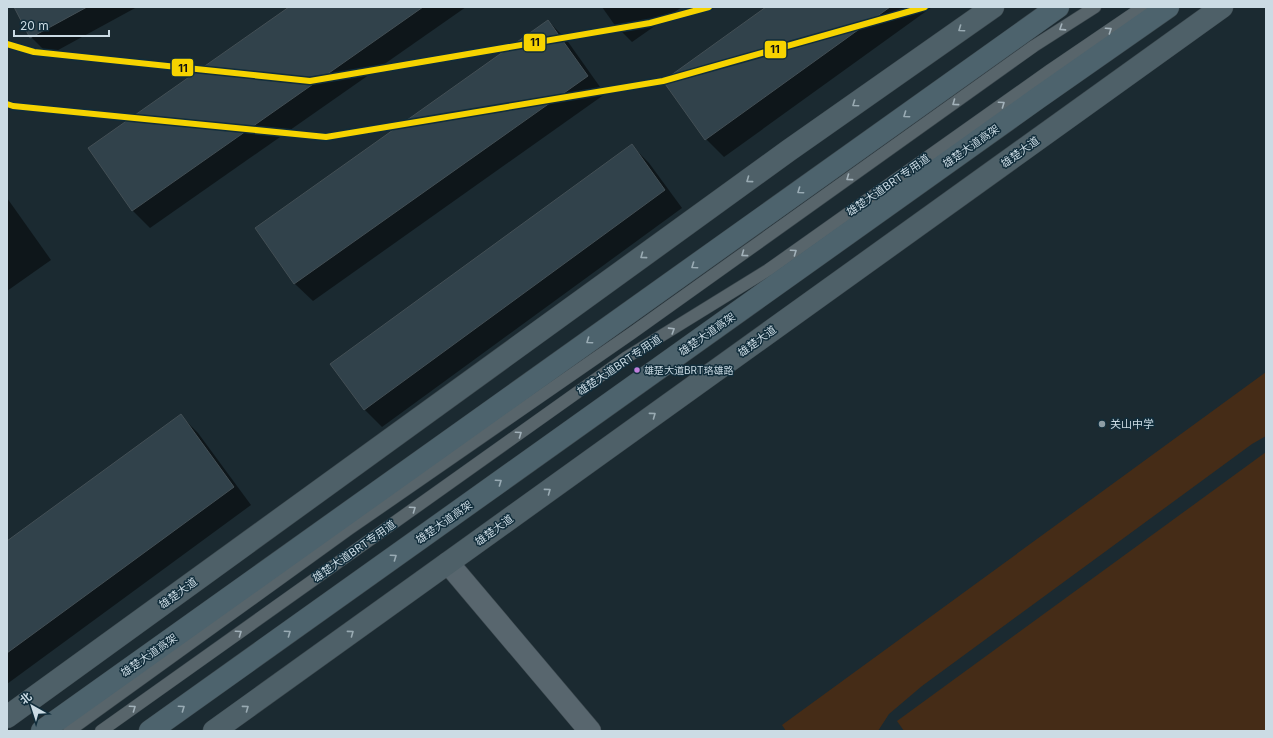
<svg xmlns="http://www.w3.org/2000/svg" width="1273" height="738" viewBox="0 0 1273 738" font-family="Inter,'Noto Sans SC',sans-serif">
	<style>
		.green { fill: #452c17 }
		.shadow { fill: #0007 }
		.building { fill: #31424b; stroke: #434f55 }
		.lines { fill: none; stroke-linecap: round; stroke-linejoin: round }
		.lane-casing { stroke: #3b474d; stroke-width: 13 }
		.secondary-casing { stroke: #3b474d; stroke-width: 23 }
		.primary-casing { stroke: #3b474d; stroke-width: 23 }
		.highway-casing { stroke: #3b474d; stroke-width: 23 }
		.lane { stroke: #58656b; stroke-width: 12 }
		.secondary { stroke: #58666e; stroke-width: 22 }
		.primary { stroke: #4e6068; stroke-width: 22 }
		.highway { stroke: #4d636d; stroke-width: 22 }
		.metro-1-casing { stroke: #112d3b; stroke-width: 9 }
		.metro-1 { stroke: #f6d300; stroke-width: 6 }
		.oneway { stroke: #a3b2ba }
		.oneway2 { stroke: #99aab2 }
		.oneway3 { stroke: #99abb4 }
		.bus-dot { fill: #c07fdc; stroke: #112d3b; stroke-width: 1.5 }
		.poi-dot { fill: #8d9da5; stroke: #112d3b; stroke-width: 1.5 }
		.labels { text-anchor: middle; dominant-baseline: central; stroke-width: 3; stroke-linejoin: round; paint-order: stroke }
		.bus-label { font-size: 10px; fill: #cbdbe4; stroke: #112d3b; text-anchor: start }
		.street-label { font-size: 11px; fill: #cbdbe4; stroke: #112d3b }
		.poi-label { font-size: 11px; fill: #cbdbe4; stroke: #112d3b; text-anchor: start }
		.line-badge { stroke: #112d3b; stroke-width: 1.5 }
		.pale-badge-label { font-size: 11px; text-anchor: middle; font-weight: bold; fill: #111 }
	</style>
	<rect width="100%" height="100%" fill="#1b2a31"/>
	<!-- green -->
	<g class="green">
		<polygon points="1266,372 1266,436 1252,444 922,686 889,714 878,731 786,731 782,725"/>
		<polygon points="1266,452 1266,731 904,731 897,721"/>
	</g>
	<!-- shadow -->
	<g class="shadow">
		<polygon points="15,7 137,7 49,55 31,37"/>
		<polygon points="291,7 466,7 150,228 132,210"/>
		<polygon points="602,7 682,7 632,42 614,24"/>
		<polygon points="768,7 932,7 724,157 706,139"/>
		<polygon points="548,21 566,39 605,94 313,301 295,284 256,228"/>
		<polygon points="632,146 649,163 682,208 382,427 365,410"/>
		<polygon points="7,198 51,260 7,291"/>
		<polygon points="180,415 198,433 251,505 7,684 7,543"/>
	</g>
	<!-- building -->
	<g class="building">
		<polygon points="14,7 87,7 30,38"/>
		<polygon points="289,7 423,7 132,211 88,148"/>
		<polygon points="766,7 890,7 705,140 663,81"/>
		<polygon points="548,20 588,76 294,284 255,228"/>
		<polygon points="632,144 665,190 364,410 330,364"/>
		<polygon points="181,414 234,487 7,653 7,541"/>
	</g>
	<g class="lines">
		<defs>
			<g id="lane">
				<polyline points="69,731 349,529 632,333 1034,46 1095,7"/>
				<polyline points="101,731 627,357 768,270 1049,71 1143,7"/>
			</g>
			<polyline id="secondary" points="448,563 590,731"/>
			<g id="primary">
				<polyline points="7,717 788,151 993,7"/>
				<polyline points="214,731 1222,7"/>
			</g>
			<g id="highway">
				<polyline points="42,731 1058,7"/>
				<polyline points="150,731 1038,98 1168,7"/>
			</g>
		</defs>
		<!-- lane casing -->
		<use href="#lane" class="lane-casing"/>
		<!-- secondary casing -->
		<use href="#secondary" class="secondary-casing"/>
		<!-- primary casing -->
		<use href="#primary" class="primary-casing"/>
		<!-- highway casing -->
		<use href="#highway" class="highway-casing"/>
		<!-- lane -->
		<use href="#lane" class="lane"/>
		<!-- secondary -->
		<use href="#secondary" class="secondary"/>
		<!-- primary -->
		<use href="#primary" class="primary"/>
		<!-- highway -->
		<use href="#highway" class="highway"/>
		<defs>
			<g id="metro-1">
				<polyline points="7,44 34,52 310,81 650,23 709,7"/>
				<polyline points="7,104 13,106 326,137 663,81 925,7"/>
			</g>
		</defs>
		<!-- metro-1 casing -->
		<use href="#metro-1" class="metro-1-casing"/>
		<!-- metro-1 -->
		<use href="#metro-1" class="metro-1"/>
	</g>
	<!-- one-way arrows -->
	<defs><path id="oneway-chevron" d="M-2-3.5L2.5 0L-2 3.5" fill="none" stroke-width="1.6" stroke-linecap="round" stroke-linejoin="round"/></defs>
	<g class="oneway">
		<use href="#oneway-chevron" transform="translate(1062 28) rotate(147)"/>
		<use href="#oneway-chevron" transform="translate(1109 30) rotate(-34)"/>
		<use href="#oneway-chevron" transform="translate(955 103) rotate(144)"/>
		<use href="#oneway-chevron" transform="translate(1002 104) rotate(-35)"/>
		<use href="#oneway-chevron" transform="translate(849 178) rotate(144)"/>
		<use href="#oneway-chevron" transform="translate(794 252) rotate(-35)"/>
		<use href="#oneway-chevron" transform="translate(744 254) rotate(144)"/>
		<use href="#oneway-chevron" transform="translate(672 330) rotate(-32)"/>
		<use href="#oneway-chevron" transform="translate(519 434) rotate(-35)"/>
		<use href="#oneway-chevron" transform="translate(413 509) rotate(-35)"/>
		<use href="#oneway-chevron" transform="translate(239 633) rotate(-35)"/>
		<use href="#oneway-chevron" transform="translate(133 708) rotate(-35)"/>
	</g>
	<g class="oneway2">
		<use href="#oneway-chevron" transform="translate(961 29) rotate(145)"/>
		<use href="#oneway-chevron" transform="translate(855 104) rotate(145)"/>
		<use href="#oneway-chevron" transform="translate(749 180) rotate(144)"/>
		<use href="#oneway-chevron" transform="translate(643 256) rotate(144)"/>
		<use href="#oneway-chevron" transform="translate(653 415) rotate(-36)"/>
		<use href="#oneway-chevron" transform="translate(548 491) rotate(-36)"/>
		<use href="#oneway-chevron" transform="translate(351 633) rotate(-36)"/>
		<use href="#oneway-chevron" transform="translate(246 708) rotate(-36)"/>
	</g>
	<g class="oneway3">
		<use href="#oneway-chevron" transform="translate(906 115) rotate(145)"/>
		<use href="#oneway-chevron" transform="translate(800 191) rotate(145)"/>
		<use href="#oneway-chevron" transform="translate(694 266) rotate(145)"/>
		<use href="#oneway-chevron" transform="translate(589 341) rotate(145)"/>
		<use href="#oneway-chevron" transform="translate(499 482) rotate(-35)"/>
		<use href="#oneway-chevron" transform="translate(394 557) rotate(-35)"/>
		<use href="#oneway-chevron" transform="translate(288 633) rotate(-35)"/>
		<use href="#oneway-chevron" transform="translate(182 708) rotate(-35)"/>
	</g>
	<!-- markers -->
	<circle class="bus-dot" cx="637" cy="370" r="3.5"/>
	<circle class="poi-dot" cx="1102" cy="424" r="4"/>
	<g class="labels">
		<!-- bus labels -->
		<g class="bus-label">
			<text x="644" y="370">雄楚大道BRT珞雄路</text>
		</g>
		<!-- street labels -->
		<g class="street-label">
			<text transform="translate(971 146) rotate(-35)">雄楚大道高架</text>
			<text transform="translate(1020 152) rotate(-36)">雄楚大道</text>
			<text transform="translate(888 185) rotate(-35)">雄楚大道BRT专用道</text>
			<text transform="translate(707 334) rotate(-35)">雄楚大道高架</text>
			<text transform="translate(757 341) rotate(-36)">雄楚大道</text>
			<text transform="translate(619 365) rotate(-34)">雄楚大道BRT专用道</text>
			<text transform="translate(444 522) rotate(-35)">雄楚大道高架</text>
			<text transform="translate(494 530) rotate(-36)">雄楚大道</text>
			<text transform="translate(354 551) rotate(-35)">雄楚大道BRT专用道</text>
			<text transform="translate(178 593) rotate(-36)">雄楚大道</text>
			<text transform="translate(149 655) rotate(-35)">雄楚大道高架</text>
		</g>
		<!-- poi labels -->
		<g class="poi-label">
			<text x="1110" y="424">关山中学</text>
		</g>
	</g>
	<g class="line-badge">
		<rect x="523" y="33" width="23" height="19" rx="4" fill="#f6d300"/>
		<rect x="764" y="40" width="23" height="19" rx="4" fill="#f6d300"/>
		<rect x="171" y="58" width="23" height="19" rx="4" fill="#f6d300"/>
	</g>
	<g class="pale-badge-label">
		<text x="535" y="46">11</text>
		<text x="775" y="53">11</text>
		<text x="183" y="72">11</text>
	</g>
	<!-- border -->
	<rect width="1273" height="738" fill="none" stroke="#cbdbe4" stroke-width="16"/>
	<!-- north arrow -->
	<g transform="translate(32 706) rotate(321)" stroke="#112d3b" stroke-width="3" paint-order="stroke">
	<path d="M0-3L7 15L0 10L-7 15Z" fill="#cbdbe4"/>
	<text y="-6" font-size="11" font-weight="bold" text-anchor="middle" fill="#cbdbe4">北</text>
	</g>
	<!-- scale -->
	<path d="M14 30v6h95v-6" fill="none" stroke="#cbdbe4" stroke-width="2"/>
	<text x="20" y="30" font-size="12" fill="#cbdbe4" stroke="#112d3b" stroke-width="3" paint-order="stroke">20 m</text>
</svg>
